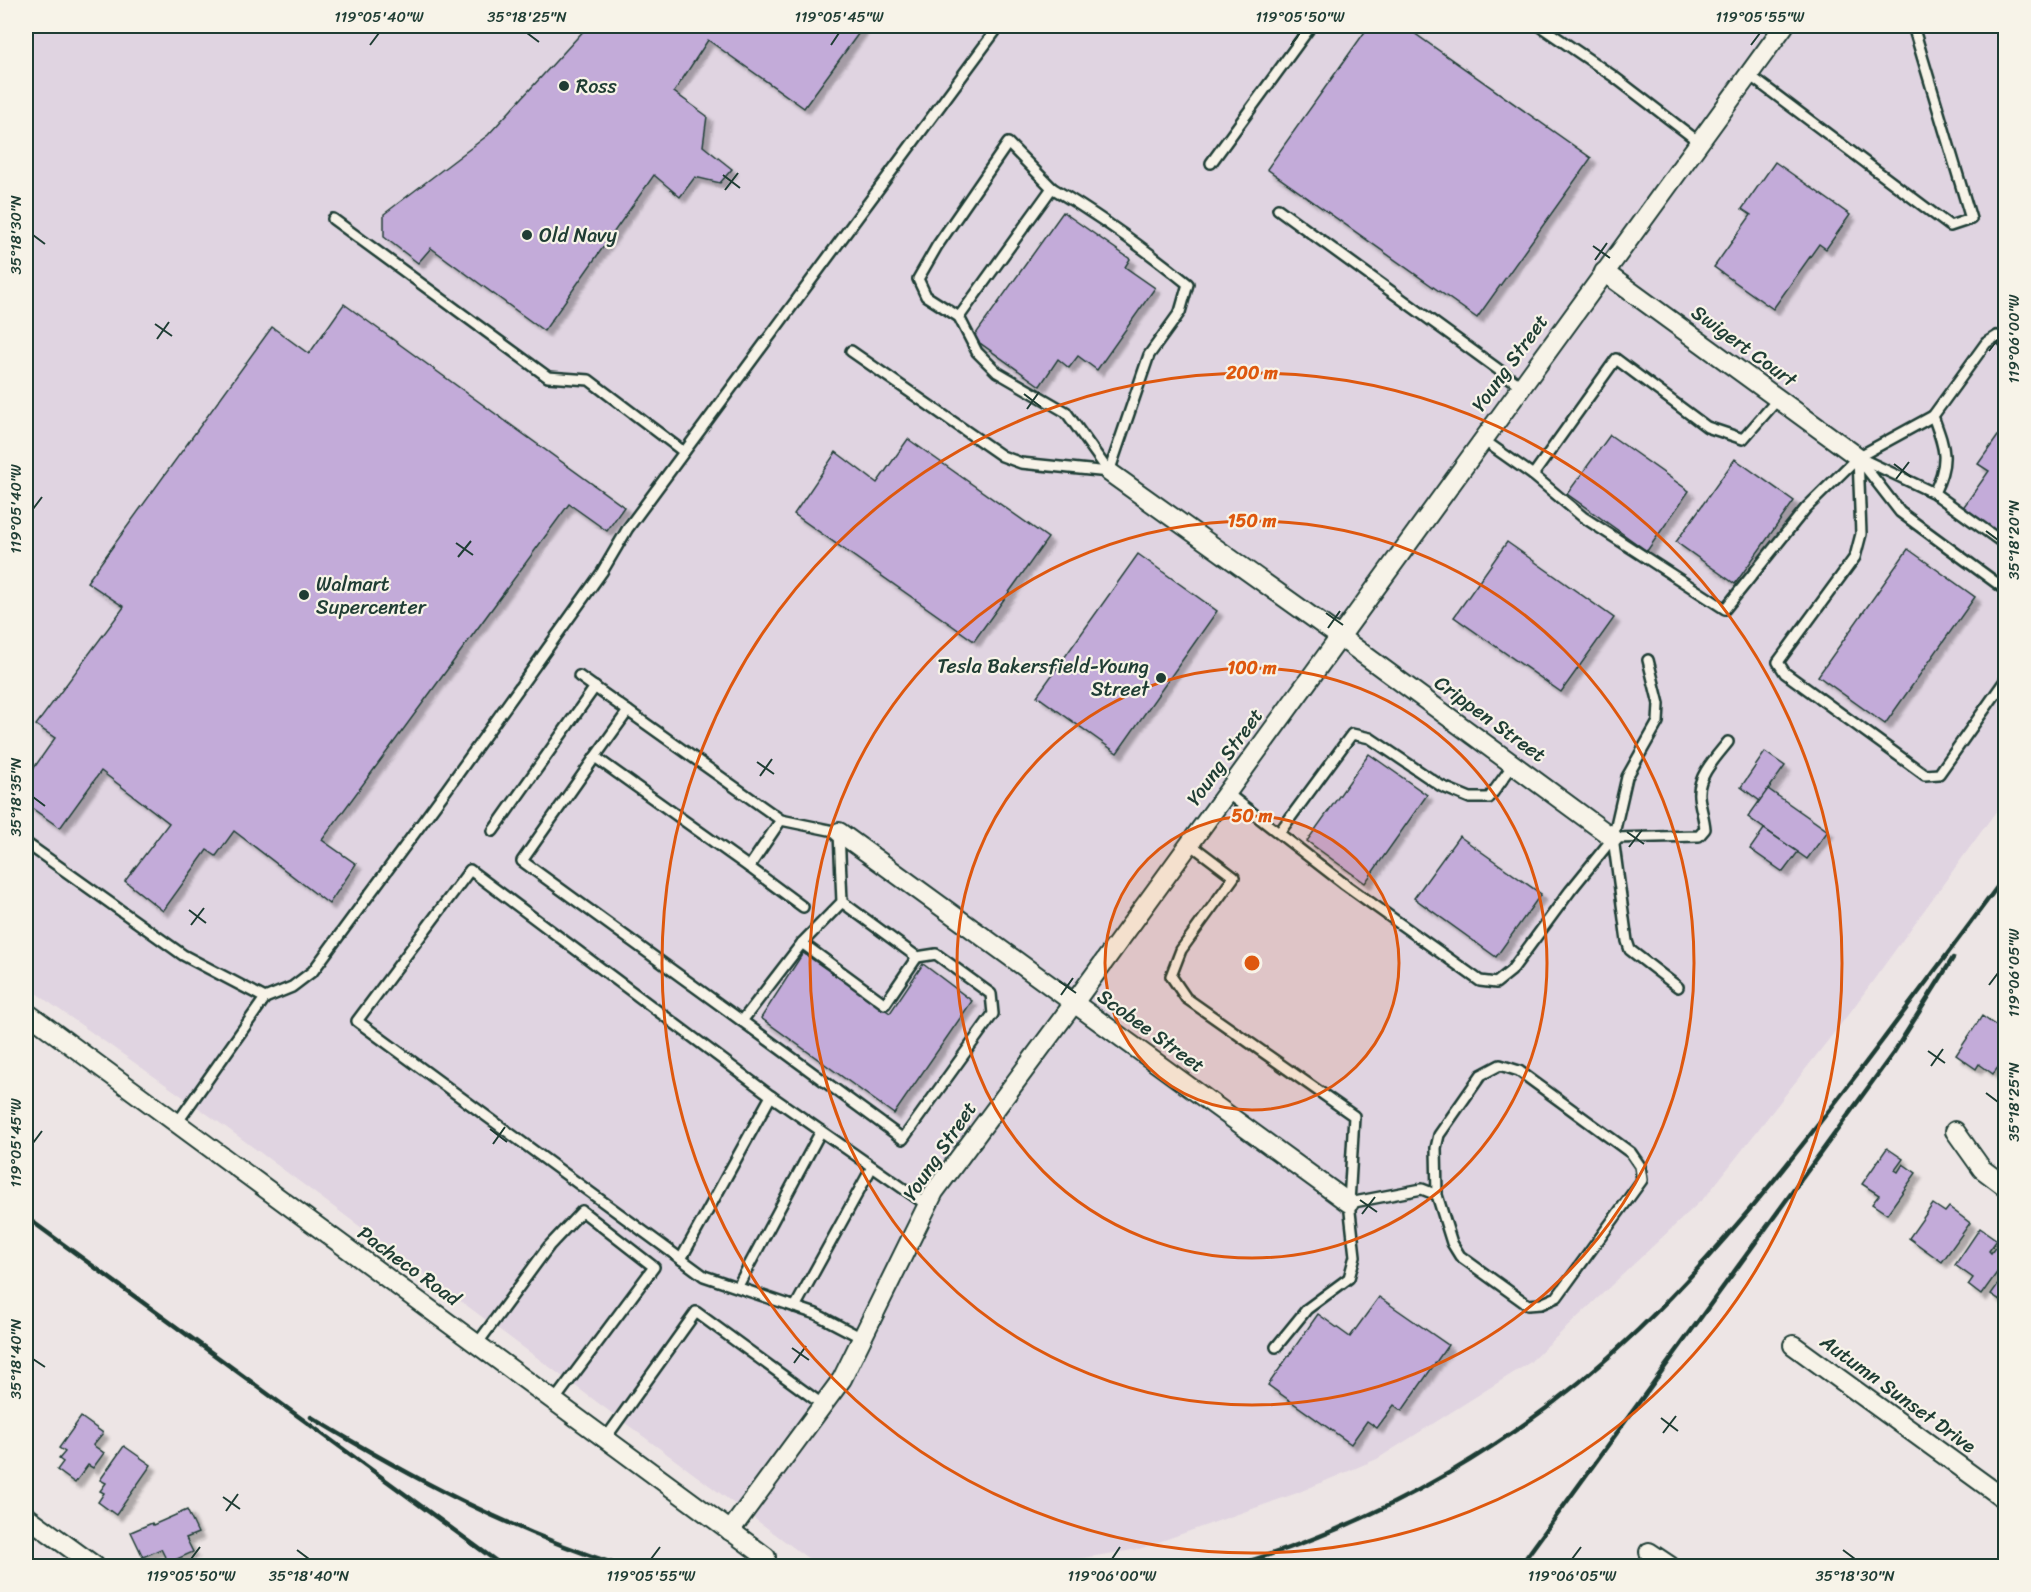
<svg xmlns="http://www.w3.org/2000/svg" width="2031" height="1592" viewBox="0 0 2031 1592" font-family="Sriracha,sans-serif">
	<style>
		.built { fill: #e0d4e1 }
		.building { fill: #c3abd9; stroke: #1f3d34; stroke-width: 1.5; filter: url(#shadow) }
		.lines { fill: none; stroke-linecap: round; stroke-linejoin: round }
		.service-casing { stroke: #1f3d34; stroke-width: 14 }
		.minor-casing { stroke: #1f3d34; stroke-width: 22 }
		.service { stroke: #f7f3e8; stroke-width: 9 }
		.minor { stroke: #f7f3e8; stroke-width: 18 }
		.rail { stroke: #1f3d34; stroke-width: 4.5 }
		.ticks { fill: none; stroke: #1f3d34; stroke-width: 2 }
		.ring { fill: none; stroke: #de580e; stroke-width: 3 }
		.poi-dot { fill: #1f3d34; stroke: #f7f3e8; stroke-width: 2 }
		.labels { text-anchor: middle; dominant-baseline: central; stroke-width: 4.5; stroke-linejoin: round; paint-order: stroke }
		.poi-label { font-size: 20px; fill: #1f3d34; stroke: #f7f3e8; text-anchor: start }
		.street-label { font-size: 20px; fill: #1f3d34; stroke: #f7f3e8 }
		.centre { fill: #de580e; stroke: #f7f3e8; stroke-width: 3 }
		.ring-label { font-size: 18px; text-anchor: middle; font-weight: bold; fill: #de580e; stroke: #f7f3e8; stroke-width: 4.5; stroke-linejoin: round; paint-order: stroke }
		.neatline { fill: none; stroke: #1f3d34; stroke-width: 2 }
		.ticks-label { font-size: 15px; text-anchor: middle; fill: #1f3d34 }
	</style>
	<defs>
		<filter id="shadow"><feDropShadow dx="5.5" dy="5.5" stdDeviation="1.5" flood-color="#0004"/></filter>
	</defs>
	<rect width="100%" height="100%" fill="#ede5e5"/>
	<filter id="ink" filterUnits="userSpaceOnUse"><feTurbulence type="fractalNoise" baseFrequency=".0167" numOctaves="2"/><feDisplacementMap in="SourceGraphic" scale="12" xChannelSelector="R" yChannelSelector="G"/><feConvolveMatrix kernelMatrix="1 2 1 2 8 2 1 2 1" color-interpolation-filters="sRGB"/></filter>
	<g filter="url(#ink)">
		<!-- built -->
		<polygon class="built" points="26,26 2005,26 2005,799 1851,1011 1707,1195 1529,1363 1377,1459 1297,1493 1139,1549 1064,1561 1002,1566 842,1566 813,1562 227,1128 26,986"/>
		<!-- building -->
		<g class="building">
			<polygon points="588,26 864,26 804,108 708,40 674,92 707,116 703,146 732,169 720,183 695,177 680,197 654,175 544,331 431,248 418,263 384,237 384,214 488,135"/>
			<polygon points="1369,26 1404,26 1591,158 1477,318 1267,169"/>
			<polygon points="1775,162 1850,215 1826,249 1819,244 1773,309 1714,267 1751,215 1742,209"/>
			<polygon points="1063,212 1130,259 1125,267 1155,288 1097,370 1078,356 1069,368 1058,359 1040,386 973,338"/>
			<polygon points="344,304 624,507 607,531 569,504 322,840 356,864 329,904 234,831 216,856 207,850 163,911 125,881 169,823 101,771 60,828 26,804 26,779 55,738 36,725 124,607 87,582 272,327 309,354"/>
			<polygon points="2005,426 2006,427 2006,539 1962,509 1989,471 1978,464"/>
			<polygon points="1610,435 1689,491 1647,551 1567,494"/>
			<polygon points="908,439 1048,538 974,641 794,514 836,452 877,483"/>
			<polygon points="1735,459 1794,501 1735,584 1676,542"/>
			<polygon points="1507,542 1614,618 1561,692 1454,617"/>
			<polygon points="1908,549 1975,597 1885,724 1818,676"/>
			<polygon points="1138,554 1217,611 1117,753 1037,696"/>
			<polygon points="1765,752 1785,766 1760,801 1741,787"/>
			<polygon points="1369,754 1427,795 1365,883 1307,841"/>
			<polygon points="1768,789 1828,831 1807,859 1748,817"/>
			<polygon points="1764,829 1798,852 1783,872 1750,849"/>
			<polygon points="1459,836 1541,894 1496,957 1414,898"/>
			<polygon points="803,953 890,1013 923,964 972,1001 894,1114 761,1018"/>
			<polygon points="1982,1016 2006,1033 2006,1057 1993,1074 1979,1064 1976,1069 1956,1055"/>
			<polygon points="1887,1148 1903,1159 1895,1170 1898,1172 1903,1164 1916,1173 1887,1214 1872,1204 1879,1195 1862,1184"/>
			<polygon points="1933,1204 1945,1212 1949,1207 1970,1223 1942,1262 1909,1238"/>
			<polygon points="1980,1228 1997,1240 1989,1251 1991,1253 1997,1245 2006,1251 2006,1260 1981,1295 1968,1285 1973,1278 1955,1265"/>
			<polygon points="2006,1273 2006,1304 1991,1294"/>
			<polygon points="1379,1297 1448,1345 1402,1411 1394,1405 1377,1428 1367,1421 1351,1444 1268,1385 1318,1314 1350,1337"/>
			<polygon points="81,1417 103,1433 93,1445 104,1453 93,1468 88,1465 75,1483 57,1470 63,1462 59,1459 65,1452 59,1448"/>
			<polygon points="124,1446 151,1465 116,1515 98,1502 104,1493 100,1491 106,1483 100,1480"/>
			<polygon points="187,1510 198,1533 186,1538 193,1552 168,1563 161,1549 143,1557 131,1532 152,1523 153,1525"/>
		</g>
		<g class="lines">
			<defs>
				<g id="service">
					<polyline points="1540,26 1613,76 1699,142"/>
					<polyline points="1748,74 1950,226 1971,219 1913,26"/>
					<polyline points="1211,163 1311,26"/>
					<path d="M1052 188C1100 216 1145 249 1188 284L1180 312 1149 355 1109 472 1066 412 997 372 977 352 959 317Z"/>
					<polyline points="1278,209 1521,386"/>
					<polyline points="333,219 548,377 589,380 684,452"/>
					<polyline points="959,317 926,296 918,279 937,246 1008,143 1052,188"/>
					<polyline points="851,351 1002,456 1021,463 1109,472"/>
					<polyline points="1933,416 1986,343 1997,336 2006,343"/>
					<polyline points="1482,439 1533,475 1616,359 1707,427 1743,439 1778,399"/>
					<polyline points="1858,457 1861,534 1855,557 1778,662 1785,673 1925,775 1939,774 2006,679"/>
					<polyline points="1859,459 1900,512 2006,590"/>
					<polyline points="1533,475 1583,517 1725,609 1806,508 1858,457"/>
					<path d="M1934 493C1950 460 1945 449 1933 416L1858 457 1934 493 2006 545"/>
					<polyline points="1648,660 1659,704 1658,722 1627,777 1613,838 1627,941 1630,950 1678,987"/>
					<polyline points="579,676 628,711"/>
					<polyline points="595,757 522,861 742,1021"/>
					<path d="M1227 793 1343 883 1480 981 1496 983 1511 971 1570 891 1613 838 1699 836 1705 829C1704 817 1700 807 1699 796 1697 776 1717 756 1728 742"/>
					<polyline points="781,820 628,711 595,757 749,867 781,820 839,832 842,902 802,943 742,1021 903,1139 993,1014 991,994 936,954 917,957 842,902"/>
					<polyline points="493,831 595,687"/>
					<polyline points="1279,833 1352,734 1370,738 1441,786 1470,798 1489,798 1513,765"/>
					<polyline points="26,843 183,955 265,998 177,1123"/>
					<polyline points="1189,843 1234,877 1181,950 1171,976 1186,998 1354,1116 1349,1203 1355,1256 1349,1278 1307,1309 1276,1347"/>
					<polyline points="749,867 803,907"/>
					<polyline points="802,943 885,1004 917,957"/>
					<polyline points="265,998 292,987 313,971 447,789 602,572 628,528 999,26"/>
					<polyline points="1349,1203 1422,1189 1437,1195 1452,1243 1460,1256 1528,1305 1541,1304 1557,1297 1642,1180 1640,1166 1631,1153 1519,1071 1500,1065 1481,1075 1439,1135 1436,1148 1437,1195"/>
					<polyline points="681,1259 771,1096"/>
					<polyline points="738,1286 821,1131"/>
					<polyline points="795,1307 872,1167"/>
					<polyline points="862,1338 816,1314 704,1276 357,1021 470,870 771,1096 927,1205"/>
					<polyline points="477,1344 549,1246 582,1211 654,1267 554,1401"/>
					<polyline points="605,1439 696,1312 823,1405"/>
				</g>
				<g id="minor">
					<polyline points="1604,272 1858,457"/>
					<polyline points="1109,472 1340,637 1613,838"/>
					<polyline points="839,832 1349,1203"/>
					<polyline points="26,1012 766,1557"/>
					<polyline points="1955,1131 1982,1169 2006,1187"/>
					<polyline points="1793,1345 2006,1500"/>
					<polyline points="26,1516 95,1566"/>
					<polyline points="730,1531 842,1379 934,1192 1074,1003 1784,26"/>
					<polyline points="1649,1552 1670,1566"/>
				</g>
			</defs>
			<!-- service casing -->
			<use href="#service" class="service-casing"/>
			<!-- minor casing -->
			<use href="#minor" class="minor-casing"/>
			<!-- service -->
			<use href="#service" class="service"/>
			<!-- minor -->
			<use href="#minor" class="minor"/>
			<!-- rail -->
			<g class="rail">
				<polyline points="26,1217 503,1566"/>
				<path d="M311 1417C410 1477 511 1531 621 1566"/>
				<path d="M1233 1566C1383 1523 1526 1438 1638 1330 1729 1242 1806 1142 1882 1041 1923 986 1965 931 2006 875"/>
				<polyline points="1520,1566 1894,1052 1953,958"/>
			</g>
		</g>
	</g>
	<!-- ticks -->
	<path class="ticks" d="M527 33 539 42M370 45 379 33M831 45 839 33M1291 45 1300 33M1751 45 1760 33M723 175 740 188M725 190 738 173M33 235 45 244M1593 246 1610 258M1595 260 1607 243M155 324 172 336M157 339 169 322M1989 351 1998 339M1024 394 1041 407M1027 409 1039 392M1894 464 1911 477M1896 479 1909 462M33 509 42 497M1986 531 1998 540M456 543 473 555M458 557 471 541M1326 613 1343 625M1328 628 1340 611M757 762 774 774M760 776 772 759M33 797 45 806M1627 832 1644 844M1629 847 1642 830M189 910 206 923M191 925 204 908M1059 981 1076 993M1989 985 1998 973M1061 995 1073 978M1928 1051 1945 1063M1931 1066 1943 1049M1986 1093 1998 1102M490 1129 507 1142M33 1143 42 1131M493 1144 505 1127M1360 1200 1377 1212M1362 1214 1375 1197M792 1348 809 1360M33 1359 45 1367M794 1363 806 1346M1661 1418 1678 1431M1663 1433 1676 1416M223 1497 240 1509M226 1511 238 1494M297 1550 309 1559M1843 1550 1855 1559M191 1559 200 1547M651 1559 660 1547M1112 1559 1120 1547M1572 1559 1581 1547"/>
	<!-- distance rings -->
	<circle cx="1252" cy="963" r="147" fill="#de580e" fill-opacity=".12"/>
	<g class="ring">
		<circle cx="1252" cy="963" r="147"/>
		<circle cx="1252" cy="963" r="295"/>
		<circle cx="1252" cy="963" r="442"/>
		<circle cx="1252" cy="963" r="590"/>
	</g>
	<!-- markers -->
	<g class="poi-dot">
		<circle cx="564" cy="86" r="6"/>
		<circle cx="527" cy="235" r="6"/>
		<circle cx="304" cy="595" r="6"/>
		<circle cx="1161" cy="678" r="6"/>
	</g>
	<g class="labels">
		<!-- poi labels -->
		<g class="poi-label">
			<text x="576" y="86">Ross</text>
			<text x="539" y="235">Old Navy</text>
			<text x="316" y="584">Walmart<tspan x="316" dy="23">Supercenter</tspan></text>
			<text x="1149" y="666" text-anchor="end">Tesla Bakersfield-Young<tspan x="1149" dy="23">Street</tspan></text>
		</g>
		<!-- street labels -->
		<g class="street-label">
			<text transform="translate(1744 346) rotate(36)">Swigert Court</text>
			<text transform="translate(1510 363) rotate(-54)">Young Street</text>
			<text transform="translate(1490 719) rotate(36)">Crippen Street</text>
			<text transform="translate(1225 757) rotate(-54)">Young Street</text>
			<text transform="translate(1151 1031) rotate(36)">Scobee Street</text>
			<text transform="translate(940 1151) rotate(-56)">Young Street</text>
			<text transform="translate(409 1266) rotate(36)">Pacheco Road</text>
			<text transform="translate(1898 1394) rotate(36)">Autumn Sunset Drive</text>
		</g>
	</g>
	<circle cx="1252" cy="963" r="9" class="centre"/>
	<g class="ring-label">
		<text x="1252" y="379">200 m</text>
		<text x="1252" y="527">150 m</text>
		<text x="1252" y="674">100 m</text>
		<text x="1252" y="822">50 m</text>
	</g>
	<!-- margin -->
	<rect width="2031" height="1592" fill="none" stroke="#f7f3e8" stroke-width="66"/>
	<rect x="33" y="33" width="1965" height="1526" class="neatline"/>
	<g class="ticks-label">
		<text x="379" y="22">119°05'40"W</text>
		<text x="527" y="22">35°18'25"N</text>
		<text x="839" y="22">119°05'45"W</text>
		<text x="1300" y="22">119°05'50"W</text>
		<text x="1760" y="22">119°05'55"W</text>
		<text transform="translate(16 235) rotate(-90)" y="5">35°18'30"N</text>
		<text transform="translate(2014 339) rotate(-90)" y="5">119°06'00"W</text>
		<text transform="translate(16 509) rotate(-90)" y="5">119°05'40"W</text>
		<text transform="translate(2014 540) rotate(-90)" y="5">35°18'20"N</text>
		<text transform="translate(16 797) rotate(-90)" y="5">35°18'35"N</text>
		<text transform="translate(2014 973) rotate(-90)" y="5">119°06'05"W</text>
		<text transform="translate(2014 1102) rotate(-90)" y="5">35°18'25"N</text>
		<text transform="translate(16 1143) rotate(-90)" y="5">119°05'45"W</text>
		<text transform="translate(16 1359) rotate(-90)" y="5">35°18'40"N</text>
		<text x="191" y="1581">119°05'50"W</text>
		<text x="309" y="1581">35°18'40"N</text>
		<text x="651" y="1581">119°05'55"W</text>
		<text x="1112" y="1581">119°06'00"W</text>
		<text x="1572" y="1581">119°06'05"W</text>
		<text x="1855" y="1581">35°18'30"N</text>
	</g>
</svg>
